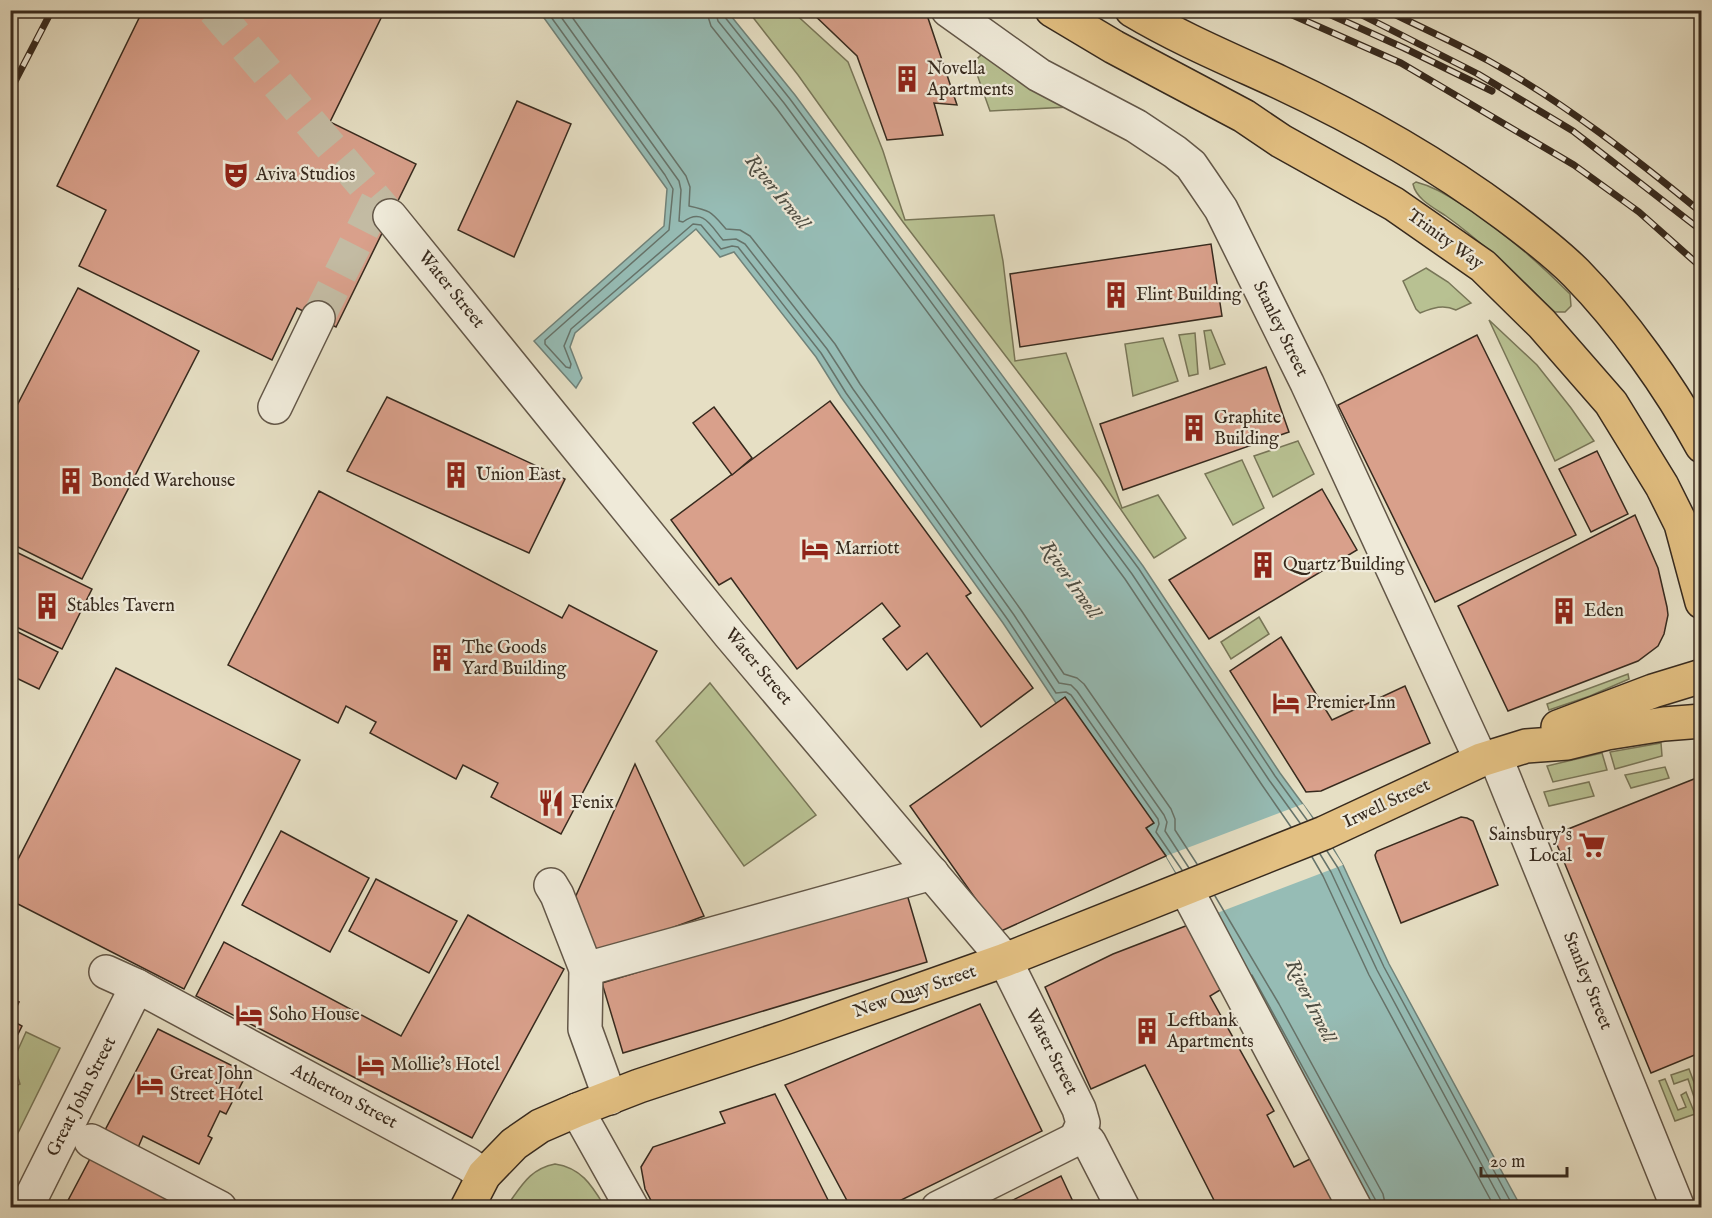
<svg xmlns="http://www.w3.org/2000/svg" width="1712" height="1218" viewBox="0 0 1712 1218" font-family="'IM FELL English',serif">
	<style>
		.green { fill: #b8c192; stroke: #787658; stroke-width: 1.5 }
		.water { fill: #96bcb5; stroke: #708279; stroke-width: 1.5 }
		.pier { fill: #e6dfc4 }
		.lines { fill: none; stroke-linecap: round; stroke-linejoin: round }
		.shore { stroke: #66736a; stroke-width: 1.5 }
		.building { fill: #d9a08b; stroke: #372a1e; stroke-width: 1.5 }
		.minor-tunnel { stroke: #c3bba3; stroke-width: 33; stroke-dasharray: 33 16; stroke-linecap: butt }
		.minor-casing { stroke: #635748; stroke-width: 36 }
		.major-casing { stroke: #372a1e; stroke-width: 36 }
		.highway-casing { stroke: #372a1e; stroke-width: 36 }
		.minor { stroke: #efead9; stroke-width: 33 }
		.major { stroke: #e3c082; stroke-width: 33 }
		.highway { stroke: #e3c082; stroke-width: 33 }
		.rail-casing { stroke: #372a1e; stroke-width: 7 }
		.rail { stroke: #efead9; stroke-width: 4.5; stroke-dasharray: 14; stroke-linecap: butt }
		.labels { text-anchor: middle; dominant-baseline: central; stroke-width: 4.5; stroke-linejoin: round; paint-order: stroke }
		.poi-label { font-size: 18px; fill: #372a1e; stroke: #efead9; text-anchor: start }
		.street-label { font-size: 18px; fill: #372a1e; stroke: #efead9 }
		.water-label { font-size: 20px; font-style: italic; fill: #4f4e44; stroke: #efead9 }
	</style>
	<rect width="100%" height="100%" fill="#e6dfc4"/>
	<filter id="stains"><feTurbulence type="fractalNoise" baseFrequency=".00333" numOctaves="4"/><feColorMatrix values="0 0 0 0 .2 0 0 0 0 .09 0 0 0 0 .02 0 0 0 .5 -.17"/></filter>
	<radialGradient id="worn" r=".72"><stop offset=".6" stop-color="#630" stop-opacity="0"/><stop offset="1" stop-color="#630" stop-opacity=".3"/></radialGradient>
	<!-- green -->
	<g class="green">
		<polygon points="748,11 792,11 848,62 883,151 905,220 994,215 1003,261 1015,361 1066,353 1122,508 1158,495 1186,538 1154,558 1100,479 903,222 798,75"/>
		<polygon points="985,51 1068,107 990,111 973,63"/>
		<path d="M1416 182C1432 186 1445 194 1458 202 1500 228 1536 260 1570 294L1571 306 1565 312H1555C1520 279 1485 244 1446 216 1434 208 1416 199 1413 184Z"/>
		<path d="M1426 268 1448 282 1471 303 1456 310C1443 304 1433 308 1420 313L1416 309 1403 281Z"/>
		<polygon points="1489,320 1537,365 1571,408 1594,441 1555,461"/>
		<polygon points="1211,330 1225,364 1210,369 1204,331"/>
		<polygon points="1195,333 1198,374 1189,376 1179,335"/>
		<polygon points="1163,338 1178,381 1133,396 1125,344"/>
		<polygon points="1298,441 1314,474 1273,497 1254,456"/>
		<polygon points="1242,460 1264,508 1233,525 1205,474"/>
		<polygon points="1259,617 1269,634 1231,659 1221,642"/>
		<polygon points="1628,674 1629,679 1590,696 1549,710 1547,704"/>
		<polygon points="710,683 816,815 744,866 656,741"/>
		<polygon points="1661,743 1662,756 1615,769 1610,752"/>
		<polygon points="1602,753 1607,770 1553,782 1547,766"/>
		<polygon points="1665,767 1669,778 1631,788 1625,775"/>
		<polygon points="1589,782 1594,796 1549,806 1544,792"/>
		<polygon points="26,1032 60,1048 11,1147 11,1088 20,1084 13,1061"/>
		<polygon points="1689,1069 1701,1101 1701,1111 1699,1112 1688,1079 1674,1084 1671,1075"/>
		<polygon points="1665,1079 1678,1110 1686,1107 1681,1095 1686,1092 1695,1114 1675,1121 1659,1081"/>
		<path d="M555 1164C582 1168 592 1186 605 1207H506C521 1187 529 1169 555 1164Z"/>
	</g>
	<!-- water -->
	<polygon class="water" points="539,11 727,11 795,95 1143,566 1280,773 1324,833 1343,865 1389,964 1521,1207 1365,1207 1198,911 1166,856 1146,828 1153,823 1056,703 1003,623 841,397 816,357 734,252 720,257 696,229 575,333 570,347 582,378 576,388 534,341 664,226 667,189"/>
	<!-- pier -->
	<polygon class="pier" points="1303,804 1343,865 1204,918 1166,856"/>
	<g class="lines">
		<!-- shore -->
		<g class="shore">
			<polyline points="546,10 665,175 673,189 669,230 545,340 545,344 566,367 570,368 571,364 564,346 571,329 693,224 701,225 721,249 732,246 738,247 821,353 846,393 1008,620 1056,693 1066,692 1071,695 1158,819 1159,824 1156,832 1182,870"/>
			<path d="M556 10 679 181 681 190 679 221 683 222C703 207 711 226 723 240L736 239 745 244 827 349 853 389 1014 615 1059 683 1071 685 1077 691 1164 815 1167 822 1165 831 1189 868"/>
			<path d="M567 10 686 176 690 187 689 206C712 211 711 212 726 229L740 230 750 236 835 344 860 384 1021 610 1064 674 1077 678 1084 684 1171 809 1175 819V830L1197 864"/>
			<polyline points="706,10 711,26 777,109 1125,579 1262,785 1291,827"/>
			<polyline points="715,10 718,21 784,103 1132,574 1269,780 1300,823"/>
			<polyline points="723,10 724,16 790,99 1139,569 1275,776 1307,820"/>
			<polyline points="1327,851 1338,868 1384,967 1514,1208"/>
			<polyline points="1320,854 1331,872 1377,970 1505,1208"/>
			<polyline points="1312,857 1323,876 1369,975 1495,1208"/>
			<polyline points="1215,896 1279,1004 1383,1194 1386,1208"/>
			<polyline points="1252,975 1375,1199 1377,1208"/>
		</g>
	</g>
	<!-- building -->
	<g class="building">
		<polygon points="143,10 385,10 330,122 416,164 336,327 297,308 272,360 79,266 106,210 57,186"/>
		<polygon points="809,10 922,10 927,15 957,105 934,103 943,135 887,140 857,56"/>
		<polygon points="517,101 571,124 514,257 458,230"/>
		<polygon points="1211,244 1222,316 1020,347 1010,274"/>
		<polygon points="10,284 18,289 10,304"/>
		<polygon points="78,288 199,351 82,579 10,543 10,419"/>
		<polygon points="1477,335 1576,535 1435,602 1338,405"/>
		<polygon points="1266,367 1289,432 1123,490 1100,424"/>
		<polygon points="387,397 565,479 529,553 347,471"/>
		<polygon points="830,401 971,593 966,596 1033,688 981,727 927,653 907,670 883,639 900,626 882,603 797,669 731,578 719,585 671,520"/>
		<polygon points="714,407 752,458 732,475 693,423"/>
		<polygon points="1597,451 1628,514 1591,532 1559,469"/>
		<polygon points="1322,489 1357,550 1209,639 1169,580"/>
		<polygon points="319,491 562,618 569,605 657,651 561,834 491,797 498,783 463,765 456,779 370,733 376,722 346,706 338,723 228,665"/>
		<polygon points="1635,515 1658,568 1667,607 1668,615 1664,634 1658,646 1638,661 1508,711 1458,606"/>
		<polygon points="10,549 92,589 62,649 10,624"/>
		<polygon points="10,628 58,652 39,689 10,675"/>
		<polygon points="1281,637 1332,720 1405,686 1430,743 1321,791 1306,792 1230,671"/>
		<polygon points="116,668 300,760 184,989 10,900 10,875"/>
		<polygon points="1065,697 1154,823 1146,828 1166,856 999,932 910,806"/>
		<polygon points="635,764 704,916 596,956 574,900"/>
		<polygon points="1699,777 1702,782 1702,1052 1651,1073 1553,835"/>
		<polygon points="1461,817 1467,818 1473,821 1498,885 1401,923 1376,859 1375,855 1377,851"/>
		<polygon points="281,831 369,878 330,952 242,905"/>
		<polygon points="376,879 457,921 429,973 349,931"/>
		<polygon points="906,891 927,962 623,1053 602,983"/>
		<polygon points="468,915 564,969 472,1138 196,996 224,942 401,1036"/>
		<polygon points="1196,922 1230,984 1210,996 1274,1111 1267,1115 1294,1167 1316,1156 1345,1208 1218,1208 1145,1065 1091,1089 1045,987 1113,954"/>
		<polygon points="10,998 19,1002 11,1020 22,1026 10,1050"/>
		<polygon points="980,1004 1042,1131 885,1208 851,1208 785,1085"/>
		<polygon points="158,1029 247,1073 226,1114 220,1111 208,1136 212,1138 199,1164 143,1136 137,1150 103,1134"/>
		<polygon points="775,1094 832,1208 655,1208 645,1189 641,1167 653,1147 725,1123 720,1112"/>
		<polygon points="92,1155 192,1208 64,1208"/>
		<polygon points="1061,1176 1076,1208 997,1208"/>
	</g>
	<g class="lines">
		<!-- minor-tunnel -->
		<g class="minor-tunnel">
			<polyline points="214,10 390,216"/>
			<polyline points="318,318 377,201"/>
		</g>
		<defs>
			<g id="minor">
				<polyline points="948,10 1039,75 1136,126 1175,152 1191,165 1202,181 1221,209 1307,383 1481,760"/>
				<polyline points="390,216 730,635 1005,960 1079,1109 1083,1123 1076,1139"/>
				<polyline points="275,407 318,318"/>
				<polyline points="1495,756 1678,1208"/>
				<polyline points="551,885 557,895 586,969 585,1029 610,1098"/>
				<polyline points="1186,889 1355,1208"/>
				<polyline points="586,969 932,873"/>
				<polyline points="106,972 137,986 468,1164 484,1175"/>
				<polyline points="577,1110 632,1208"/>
				<polyline points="1076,1139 1089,1142 1123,1208"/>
				<polyline points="91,1141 220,1208"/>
				<polyline points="26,1208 137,986"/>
				<polyline points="938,1208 1076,1139"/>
			</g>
			<g id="major">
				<polyline points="1558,727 1653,691 1702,676"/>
				<polyline points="467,1208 484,1175 514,1144 540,1126 577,1110 639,1086 787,1037 1005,960 1324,833 1481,760 1526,746 1567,743 1607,733 1664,724 1702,721"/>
			</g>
			<g id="highway">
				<polyline points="1052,10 1114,47 1244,116 1281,141 1394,204 1483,266 1542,324 1611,403 1662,486 1681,524 1702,602"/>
				<path d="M1132 10C1179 38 1229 59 1279 82 1358 119 1436 163 1506 215 1530 233 1555 252 1576 273 1623 321 1670 387 1702 446"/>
			</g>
		</defs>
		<!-- minor casing -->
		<use href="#minor" class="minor-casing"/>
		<!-- major casing -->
		<use href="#major" class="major-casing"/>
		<!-- highway casing -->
		<use href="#highway" class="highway-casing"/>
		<!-- minor -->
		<use href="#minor" class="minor"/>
		<!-- major -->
		<use href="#major" class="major"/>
		<!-- highway -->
		<use href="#highway" class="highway"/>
		<defs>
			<g id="rail">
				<polyline points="1281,10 1401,63 1574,165 1639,212 1702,268"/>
				<polyline points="1320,10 1404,48 1492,91"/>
				<polyline points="1352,10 1478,74 1573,131 1702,231"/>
				<path d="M1386 10C1420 27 1456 43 1489 61 1565 103 1635 158 1702 213"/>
				<polyline points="10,91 52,10"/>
			</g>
		</defs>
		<!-- rail casing -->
		<use href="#rail" class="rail-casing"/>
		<!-- rail -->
		<use href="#rail" class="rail"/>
	</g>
	<!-- icons -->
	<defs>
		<symbol id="building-bare" viewBox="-9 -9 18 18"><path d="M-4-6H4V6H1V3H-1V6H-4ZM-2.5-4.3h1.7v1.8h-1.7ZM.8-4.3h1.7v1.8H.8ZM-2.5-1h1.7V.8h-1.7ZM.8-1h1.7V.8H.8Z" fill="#8f2418" stroke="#efead9" stroke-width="2.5" paint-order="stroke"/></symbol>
		<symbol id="theatre-bare" viewBox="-9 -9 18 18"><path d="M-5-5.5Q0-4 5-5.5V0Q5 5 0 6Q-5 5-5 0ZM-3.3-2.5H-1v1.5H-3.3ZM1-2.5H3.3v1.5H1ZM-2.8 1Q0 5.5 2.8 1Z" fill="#8f2418" stroke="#efead9" stroke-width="2.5" paint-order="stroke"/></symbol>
		<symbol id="hotel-bare" viewBox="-9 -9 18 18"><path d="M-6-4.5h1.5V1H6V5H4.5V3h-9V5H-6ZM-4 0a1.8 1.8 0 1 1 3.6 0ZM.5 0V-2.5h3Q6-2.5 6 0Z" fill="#8f2418" stroke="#efead9" stroke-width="2.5" paint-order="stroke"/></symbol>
		<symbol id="restaurant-bare" viewBox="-9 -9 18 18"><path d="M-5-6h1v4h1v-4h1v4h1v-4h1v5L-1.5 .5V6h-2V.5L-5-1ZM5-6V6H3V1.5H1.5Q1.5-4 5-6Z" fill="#8f2418" stroke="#efead9" stroke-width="2.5" paint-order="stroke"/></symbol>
		<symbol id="supermarket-bare" viewBox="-9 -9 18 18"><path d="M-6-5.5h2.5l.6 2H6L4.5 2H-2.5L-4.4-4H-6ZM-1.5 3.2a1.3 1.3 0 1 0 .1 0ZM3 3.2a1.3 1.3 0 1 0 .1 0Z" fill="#8f2418" stroke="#efead9" stroke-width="2.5" paint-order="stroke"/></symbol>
	</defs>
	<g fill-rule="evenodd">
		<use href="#building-bare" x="888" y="60" width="38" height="38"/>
		<use href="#theatre-bare" x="217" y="156" width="38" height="38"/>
		<use href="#building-bare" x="1097" y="276" width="38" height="38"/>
		<use href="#building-bare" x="1175" y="409" width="38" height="38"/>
		<use href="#building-bare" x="437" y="456" width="38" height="38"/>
		<use href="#building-bare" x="52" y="462" width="38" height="38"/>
		<use href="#hotel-bare" x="796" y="530" width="38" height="38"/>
		<use href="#building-bare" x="1244" y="546" width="38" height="38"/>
		<use href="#building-bare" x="28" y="587" width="38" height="38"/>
		<use href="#building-bare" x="1545" y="592" width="38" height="38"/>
		<use href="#building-bare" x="423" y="639" width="38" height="38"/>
		<use href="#hotel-bare" x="1267" y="684" width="38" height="38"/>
		<use href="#restaurant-bare" x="532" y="784" width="38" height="38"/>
		<use href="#supermarket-bare" x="1573" y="826" width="38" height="38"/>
		<use href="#hotel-bare" x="230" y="996" width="38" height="38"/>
		<use href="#building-bare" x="1128" y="1012" width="38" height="38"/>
		<use href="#hotel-bare" x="352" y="1046" width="38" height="38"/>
		<use href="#hotel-bare" x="131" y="1065" width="38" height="38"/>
	</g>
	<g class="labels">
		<!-- poi labels -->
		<g class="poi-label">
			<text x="927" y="69">Novella<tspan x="927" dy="21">Apartments</tspan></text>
			<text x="256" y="175">Aviva Studios</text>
			<text x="1136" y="295">Flint Building</text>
			<text x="1214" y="418">Graphite<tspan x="1214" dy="21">Building</tspan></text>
			<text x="476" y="475">Union East</text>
			<text x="91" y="481">Bonded Warehouse</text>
			<text x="835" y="549">Marriott</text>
			<text x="1283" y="565">Quartz Building</text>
			<text x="67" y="606">Stables Tavern</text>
			<text x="1584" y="611">Eden</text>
			<text x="462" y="648">The Goods<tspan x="462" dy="21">Yard Building</tspan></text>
			<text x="1306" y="703">Premier Inn</text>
			<text x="571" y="803">Fenix</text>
			<text x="1572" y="835" text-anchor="end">Sainsbury's<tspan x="1572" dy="21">Local</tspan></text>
			<text x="269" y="1015">Soho House</text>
			<text x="1167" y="1021">Leftbank<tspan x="1167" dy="21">Apartments</tspan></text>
			<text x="391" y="1065">Mollie's Hotel</text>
			<text x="170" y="1074">Great John<tspan x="170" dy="21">Street Hotel</tspan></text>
		</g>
		<!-- street labels -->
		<g class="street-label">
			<text transform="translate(1445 240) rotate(36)">Trinity Way</text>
			<text transform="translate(451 290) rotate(51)">Water Street</text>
			<text transform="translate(1280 329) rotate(64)">Stanley Street</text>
			<text transform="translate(758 667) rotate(50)">Water Street</text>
			<text transform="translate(1387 804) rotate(-25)">Irwell Street</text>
			<text transform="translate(1587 981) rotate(68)">Stanley Street</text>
			<text transform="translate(915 992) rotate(-19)">New Quay Street</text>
			<text transform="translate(1051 1052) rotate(63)">Water Street</text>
			<text transform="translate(82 1097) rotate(-63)">Great John Street</text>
			<text transform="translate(344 1097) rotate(28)">Atherton Street</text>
		</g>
		<!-- water labels -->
		<g class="water-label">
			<text transform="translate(777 192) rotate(51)">River Irwell</text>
			<text transform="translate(1070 580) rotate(55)">River Irwell</text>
			<text transform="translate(1310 1001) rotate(64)">River Irwell</text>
		</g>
	</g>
	<!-- margin -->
	<rect width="1712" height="1218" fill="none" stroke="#e6dfc4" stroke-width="36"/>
	<rect x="12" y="12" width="1688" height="1194" fill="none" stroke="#372a1e" stroke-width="3"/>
	<rect x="18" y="18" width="1676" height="1182" fill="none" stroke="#372a1e" stroke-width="1.5"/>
	<!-- scale -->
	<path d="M1481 1167v9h86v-9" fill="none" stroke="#372a1e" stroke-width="3"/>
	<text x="1490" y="1167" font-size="18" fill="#372a1e" stroke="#efead9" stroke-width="4.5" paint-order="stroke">20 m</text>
	<rect width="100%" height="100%" filter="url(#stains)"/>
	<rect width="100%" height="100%" fill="url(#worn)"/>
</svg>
